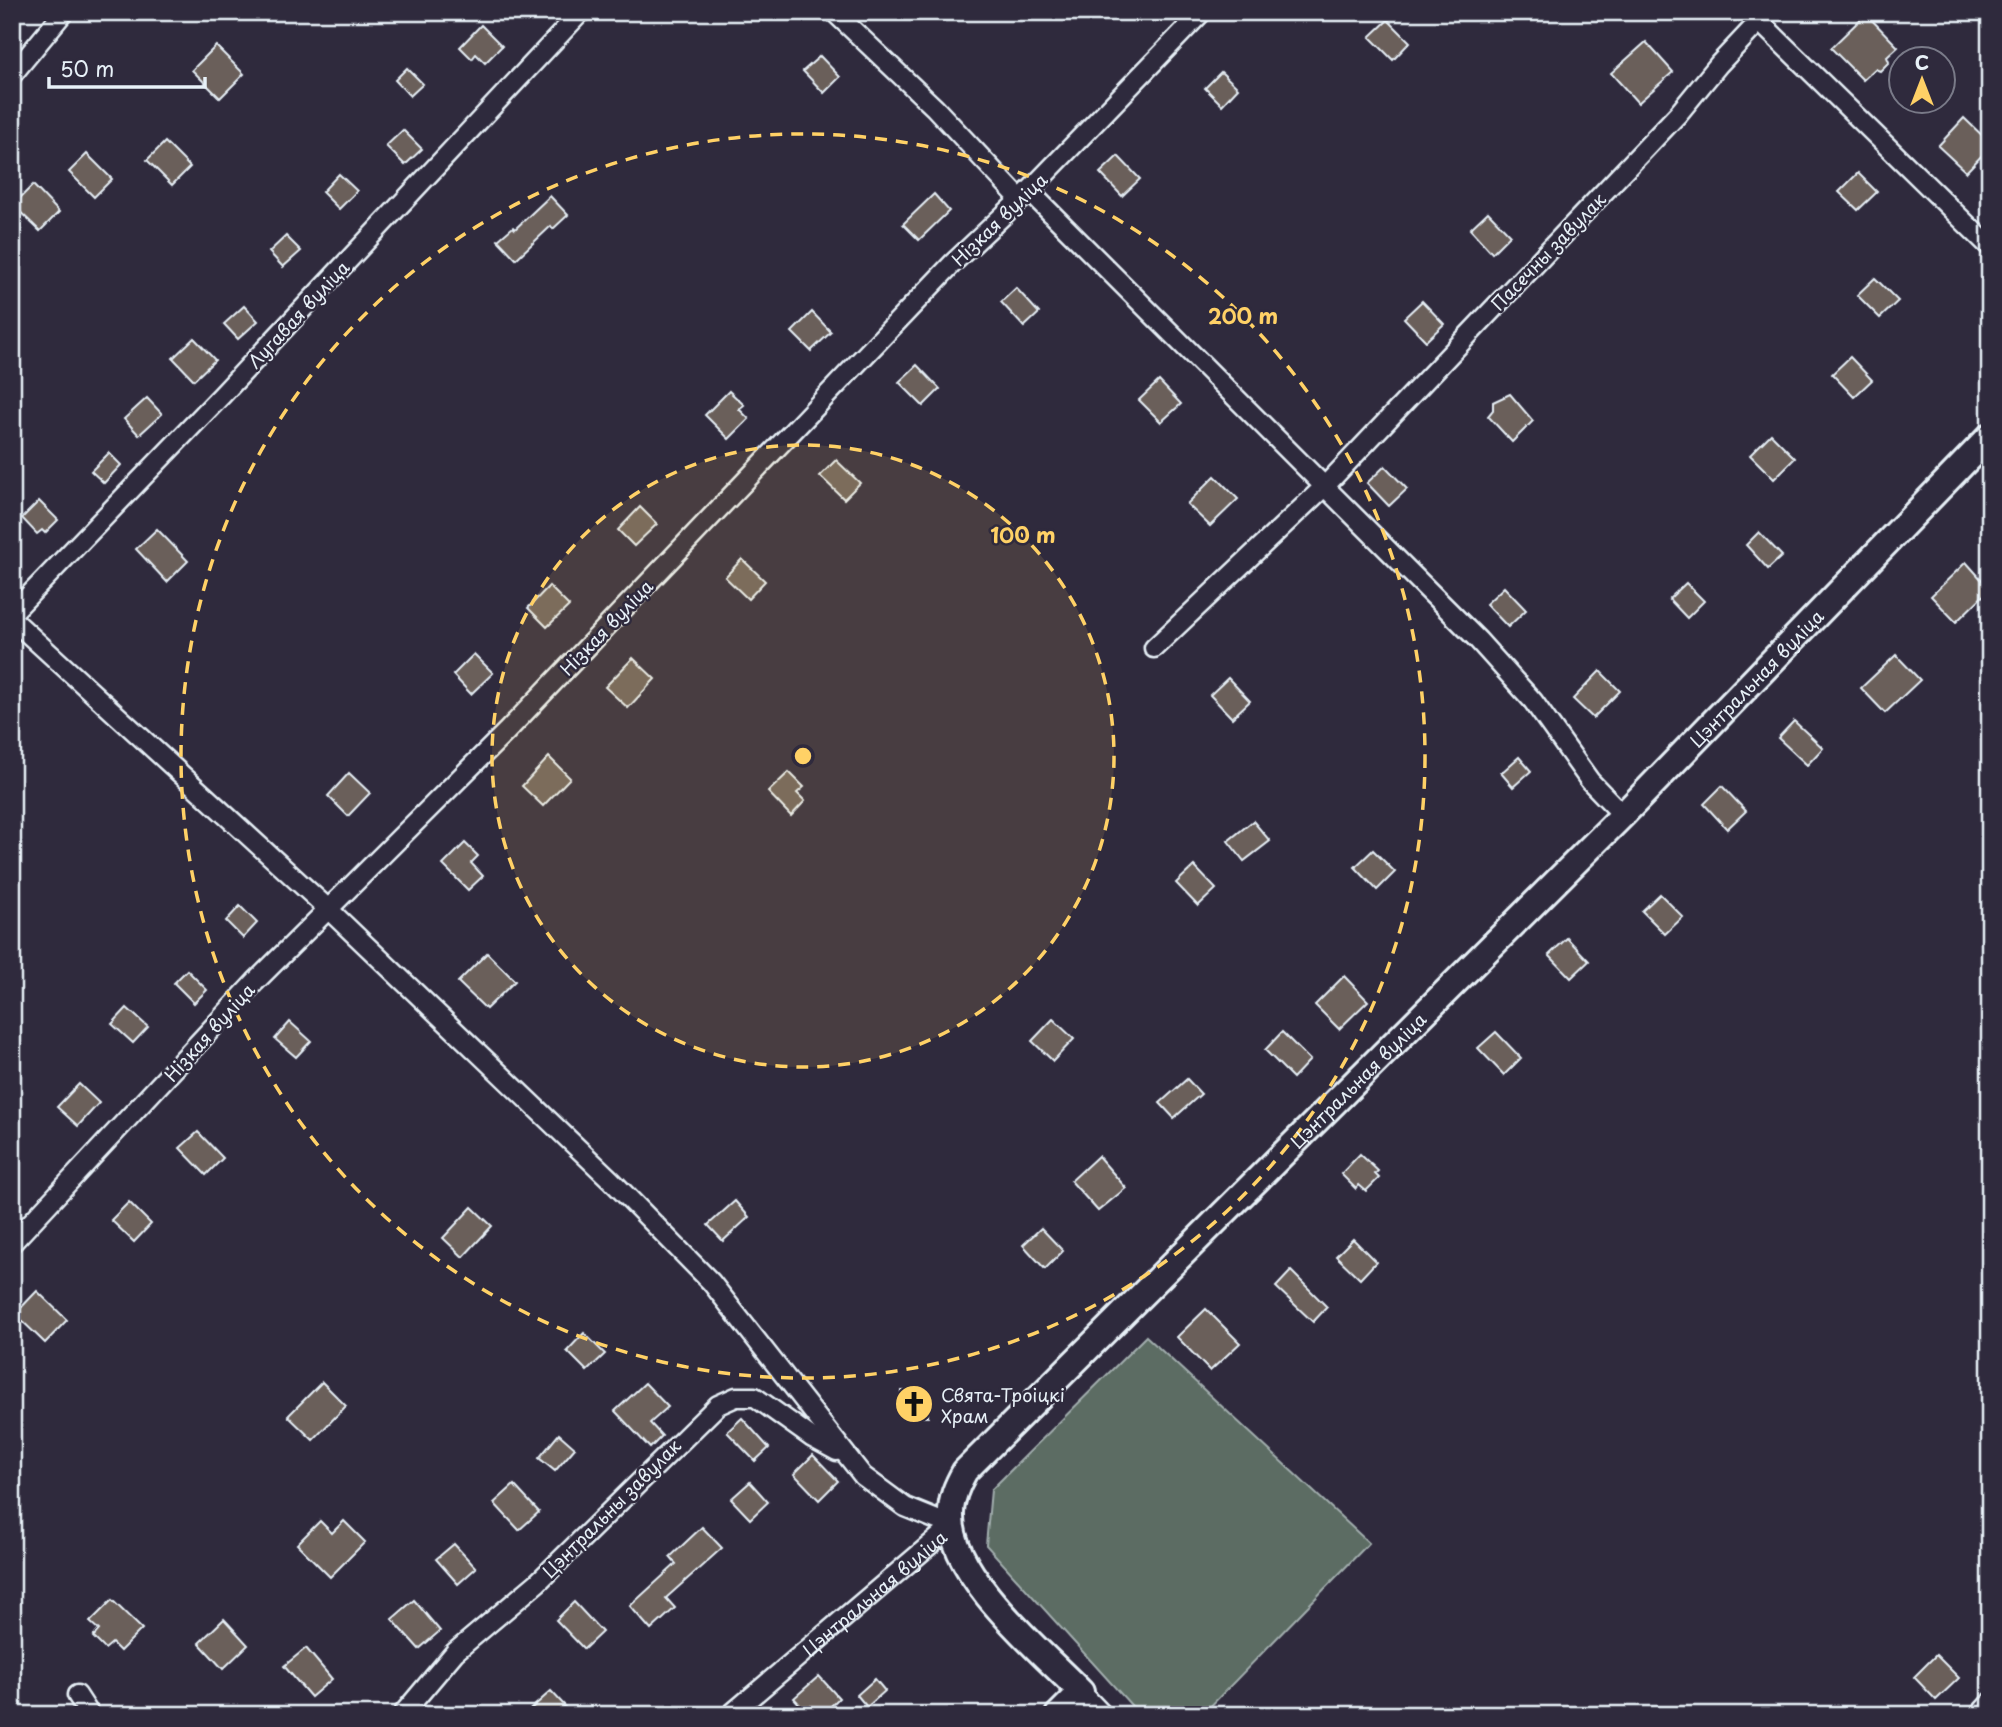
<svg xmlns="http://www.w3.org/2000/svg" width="2002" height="1727" viewBox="0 0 2002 1727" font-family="'Playpen Sans',sans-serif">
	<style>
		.green { fill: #5c6c63; stroke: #a2aeae; stroke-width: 2 }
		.building { fill: #6b5f5a; stroke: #e8f1f8; stroke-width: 2 }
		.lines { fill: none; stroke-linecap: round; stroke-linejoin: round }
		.street-casing { stroke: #e8f1f8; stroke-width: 23 }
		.secondary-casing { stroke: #e8f1f8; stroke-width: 30 }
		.street { stroke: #2f2a3d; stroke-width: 18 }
		.secondary { stroke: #2f2a3d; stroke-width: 24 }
		.ring { fill: none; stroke: #ffd166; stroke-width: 3.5; stroke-dasharray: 12 9 }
		.labels { text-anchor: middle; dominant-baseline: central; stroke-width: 5; stroke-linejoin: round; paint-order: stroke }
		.street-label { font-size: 18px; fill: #e8f1f8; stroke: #2f2a3d }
		.poi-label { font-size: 18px; fill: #e8f1f8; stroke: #2f2a3d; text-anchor: start }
		.centre { fill: #ffd166; stroke: #2f2a3d; stroke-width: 3.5 }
		.ring-label { font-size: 21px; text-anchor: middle; font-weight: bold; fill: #ffd166; stroke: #2f2a3d; stroke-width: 5; stroke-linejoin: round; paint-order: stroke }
	</style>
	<rect width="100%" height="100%" fill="#2f2a3d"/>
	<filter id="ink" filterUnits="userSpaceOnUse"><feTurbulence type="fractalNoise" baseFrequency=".0143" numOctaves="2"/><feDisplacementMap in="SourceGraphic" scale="14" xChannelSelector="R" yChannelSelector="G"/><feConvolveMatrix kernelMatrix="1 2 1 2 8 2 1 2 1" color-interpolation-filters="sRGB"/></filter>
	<g filter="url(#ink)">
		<!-- green -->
		<polygon class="green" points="1146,1336 1369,1543 1202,1715 1140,1715 986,1545 991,1490"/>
		<!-- building -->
		<g class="building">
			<polygon points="1866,14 1898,47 1887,57 1889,62 1880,71 1875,69 1863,80 1831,48"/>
			<polygon points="1388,20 1410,42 1393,60 1370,37"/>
			<polygon points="481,25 502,46 485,63 476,54 472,59 460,47"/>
			<polygon points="1646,42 1673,72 1638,103 1611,73"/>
			<polygon points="216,46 244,74 220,98 192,70"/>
			<polygon points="820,56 840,77 824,93 803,71"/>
			<polygon points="407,68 423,84 410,96 395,80"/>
			<polygon points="1221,72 1238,88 1222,105 1205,88"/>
			<polygon points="1964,118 1990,143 1990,147 1966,172 1938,146"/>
			<polygon points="403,130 422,149 405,165 386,146"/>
			<polygon points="165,142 190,167 172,185 147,160"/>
			<polygon points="87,154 112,179 94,197 69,172"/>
			<polygon points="1118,156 1140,179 1122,196 1100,173"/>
			<polygon points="1858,173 1877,192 1858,210 1839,192"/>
			<polygon points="339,174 357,191 339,209 322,192"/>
			<polygon points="33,185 59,212 40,231 13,205"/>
			<polygon points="934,194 949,211 919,240 903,224"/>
			<polygon points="550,196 568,215 553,229 551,226 516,259 498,240 513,227 515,229"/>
			<polygon points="1488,212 1510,235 1492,253 1470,229"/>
			<polygon points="286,236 301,251 283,267 269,252"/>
			<polygon points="1875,278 1898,301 1880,318 1857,295"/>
			<polygon points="1016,288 1039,313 1024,327 1001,302"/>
			<polygon points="1422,301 1444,324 1426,341 1404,318"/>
			<polygon points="244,306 258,321 238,339 224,324"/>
			<polygon points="812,312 831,332 811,351 792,332"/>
			<polygon points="194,338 215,360 194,380 173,358"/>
			<polygon points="1850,357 1872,380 1854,397 1832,374"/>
			<polygon points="917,365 940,389 923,406 899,382"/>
			<polygon points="1159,381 1181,404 1161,422 1139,400"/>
			<polygon points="729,391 744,405 739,409 749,419 729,439 705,415"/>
			<polygon points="1510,394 1533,421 1512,442 1488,416 1493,410 1493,402"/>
			<polygon points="147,398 162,414 139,435 124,419"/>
			<polygon points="1771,434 1795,458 1774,479 1750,455"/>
			<polygon points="109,453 121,465 104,483 91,471"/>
			<polygon points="836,460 860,483 844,499 820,476"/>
			<polygon points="1385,466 1407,489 1389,506 1367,483"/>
			<polygon points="1215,476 1238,499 1210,526 1187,504"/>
			<polygon points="39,501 58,520 45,533 42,530 37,534 22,518"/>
			<polygon points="640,507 657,524 634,546 618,530"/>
			<polygon points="157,529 188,561 167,582 136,549"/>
			<polygon points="1759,532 1782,556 1768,569 1746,545"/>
			<polygon points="742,559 765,581 748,599 725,577"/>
			<polygon points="1966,562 1990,589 1956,622 1931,596"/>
			<polygon points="1686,583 1704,601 1687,618 1669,599"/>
			<polygon points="549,586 569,606 547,627 528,608"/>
			<polygon points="1504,587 1526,610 1508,627 1486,604"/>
			<polygon points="474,654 493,673 471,694 453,675"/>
			<polygon points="1896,655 1920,680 1885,713 1861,688"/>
			<polygon points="633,658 655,679 628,708 605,687"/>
			<polygon points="1600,671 1620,691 1593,718 1573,699"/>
			<polygon points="1228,678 1250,701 1232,718 1210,695"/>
			<polygon points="1794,721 1823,748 1807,765 1778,738"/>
			<polygon points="549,757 570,778 543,806 522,786"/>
			<polygon points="1519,757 1531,771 1513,787 1501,773"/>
			<polygon points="789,772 804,787 797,793 805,801 791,816 768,792"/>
			<polygon points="349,773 370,793 348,816 328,796"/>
			<polygon points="1722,786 1746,811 1727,829 1704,804"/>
			<polygon points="1253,821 1270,841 1244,861 1228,841"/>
			<polygon points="465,843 478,856 471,863 483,876 468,890 443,865"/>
			<polygon points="1373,850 1395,872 1377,890 1355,867"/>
			<polygon points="1194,866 1216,889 1198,906 1176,883"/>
			<polygon points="1660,894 1683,917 1665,934 1642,911"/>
			<polygon points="240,906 257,923 243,938 226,921"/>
			<polygon points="1567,938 1589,961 1571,978 1549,955"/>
			<polygon points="487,953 515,981 486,1009 458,982"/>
			<polygon points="187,970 207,990 194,1003 174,983"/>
			<polygon points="1344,976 1368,1001 1339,1029 1315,1005"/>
			<polygon points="127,1008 148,1027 133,1043 112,1024"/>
			<polygon points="1053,1019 1074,1039 1053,1061 1032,1041"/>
			<polygon points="290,1022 311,1041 296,1057 275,1039"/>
			<polygon points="1282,1032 1310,1060 1293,1078 1265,1050"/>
			<polygon points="1496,1032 1521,1058 1504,1075 1478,1048"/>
			<polygon points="1187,1079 1201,1094 1174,1118 1160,1103"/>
			<polygon points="79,1084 99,1103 78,1126 57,1107"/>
			<polygon points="198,1132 223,1158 206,1175 180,1148"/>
			<polygon points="1360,1154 1378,1171 1375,1174 1379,1178 1366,1191 1359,1185 1356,1189 1341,1174"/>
			<polygon points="1098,1156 1126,1188 1098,1211 1071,1181"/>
			<polygon points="735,1201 749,1217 723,1241 708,1225"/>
			<polygon points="129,1202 151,1224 134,1242 111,1220"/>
			<polygon points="472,1207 492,1226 463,1257 443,1238"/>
			<polygon points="1041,1228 1063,1251 1045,1269 1023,1245"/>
			<polygon points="1353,1239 1376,1262 1360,1279 1336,1256"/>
			<polygon points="1291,1271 1327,1307 1313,1322 1276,1287"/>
			<polygon points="37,1291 67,1320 45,1343 15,1314"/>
			<polygon points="1206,1309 1240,1343 1210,1371 1177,1337"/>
			<polygon points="584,1333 605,1354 587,1371 567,1351"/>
			<polygon points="322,1382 346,1406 313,1440 288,1416"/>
			<polygon points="645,1383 668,1407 650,1423 662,1436 650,1448 615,1411"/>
			<polygon points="901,1391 928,1392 928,1417 900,1416"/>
			<polygon points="742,1418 769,1448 755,1461 727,1432"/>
			<polygon points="559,1434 575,1448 555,1471 539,1458"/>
			<polygon points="813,1455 838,1481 819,1500 794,1474"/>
			<polygon points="750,1482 768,1502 750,1519 731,1499"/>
			<polygon points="514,1485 539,1512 519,1530 494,1503"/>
			<polygon points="320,1521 332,1533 344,1521 365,1542 330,1577 297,1544"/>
			<polygon points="702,1527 722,1548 666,1598 675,1608 651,1630 630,1606 676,1564 670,1557"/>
			<polygon points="454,1544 476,1568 458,1584 436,1559"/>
			<polygon points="112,1600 142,1629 120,1651 112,1643 105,1649 93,1637 99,1630 90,1622"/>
			<polygon points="414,1600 440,1631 419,1649 392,1619"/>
			<polygon points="574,1602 602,1632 584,1649 556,1620"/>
			<polygon points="224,1619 248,1645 223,1669 199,1643"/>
			<polygon points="306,1648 332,1679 311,1697 284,1666"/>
			<polygon points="1936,1655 1959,1678 1936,1700 1914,1677"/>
			<polygon points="819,1676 839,1698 830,1707 833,1715 809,1715 794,1698"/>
			<polygon points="875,1679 885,1691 867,1707 857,1695"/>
			<polygon points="551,1691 565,1706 556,1715 524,1715"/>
		</g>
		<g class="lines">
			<defs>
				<g id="street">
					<polyline points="834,12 935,108 1021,200"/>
					<polyline points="1759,21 1990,247"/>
					<polyline points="12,75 64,12"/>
					<polyline points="1029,191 1478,640 1533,701 1590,781 1623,815"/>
					<polyline points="12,613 222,395 581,12"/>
					<polyline points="12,619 327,908 611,1180 711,1282 863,1476 905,1507 952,1526"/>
					<polyline points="1154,648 1325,486 1678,114 1719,64 1768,12"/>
					<polyline points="12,1243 255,982 506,732 954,262 1029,191 1202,12"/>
					<polyline points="1081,1692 1103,1715"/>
					<polyline points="77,1695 90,1715"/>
					<polyline points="402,1715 455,1652 537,1583 718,1405 736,1397 755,1397 811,1437 837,1451"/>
					<path id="s1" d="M730 1715 952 1526"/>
					<polyline points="1979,1715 1990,1703"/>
				</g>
				<g id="secondary">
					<path id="s2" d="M1058 1715 1081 1692C1041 1651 951 1577 951 1517 950 1500 957 1485 965 1471L1623 815 1990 436"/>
				</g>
			</defs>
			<!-- street casing -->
			<use href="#street" class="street-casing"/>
			<!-- secondary casing -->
			<use href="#secondary" class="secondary-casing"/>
			<!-- street -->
			<use href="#street" class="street"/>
			<!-- secondary -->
			<use href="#secondary" class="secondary"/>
		</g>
	</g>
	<!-- distance rings -->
	<circle cx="803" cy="756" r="311" fill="#ffd166" fill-opacity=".12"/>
	<g class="ring">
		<circle cx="803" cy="756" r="311"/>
		<circle cx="803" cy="756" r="622"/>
	</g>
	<!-- icons -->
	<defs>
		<symbol id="church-disc" viewBox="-11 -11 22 22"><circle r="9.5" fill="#ffd166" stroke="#2f2a3d"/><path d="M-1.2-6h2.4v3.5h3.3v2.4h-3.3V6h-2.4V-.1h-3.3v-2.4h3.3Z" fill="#111"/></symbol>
	</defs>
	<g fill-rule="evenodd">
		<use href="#church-disc" x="892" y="1382" width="44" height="44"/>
	</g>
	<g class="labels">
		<!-- street labels -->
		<g class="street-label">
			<text transform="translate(999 219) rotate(-44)">Нізкая вуліца</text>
			<text transform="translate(1548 251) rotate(-46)">Пасечны завулак</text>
			<text transform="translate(298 314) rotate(-47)">Лугавая вуліца</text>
			<text transform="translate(606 627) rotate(-46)">Нізкая вуліца</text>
			<text stroke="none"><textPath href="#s2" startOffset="1424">Цэнтральная вуліца</textPath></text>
			<text transform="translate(209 1032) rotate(-48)">Нізкая вуліца</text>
			<text stroke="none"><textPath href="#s2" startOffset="858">Цэнтральная вуліца</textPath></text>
			<text transform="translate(611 1508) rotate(-45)">Цэнтральны завулак</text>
			<text stroke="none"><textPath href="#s1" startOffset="189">Цэнтральная вуліца</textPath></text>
		</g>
		<!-- poi labels -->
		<g class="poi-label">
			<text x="941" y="1394">Свята-Троіцкі<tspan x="941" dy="21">Храм</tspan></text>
		</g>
	</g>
	<circle cx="803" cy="756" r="10" class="centre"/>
	<g class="ring-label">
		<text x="1243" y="324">200 m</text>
		<text x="1023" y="543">100 m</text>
	</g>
	<!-- margin -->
	<rect width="2002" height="1727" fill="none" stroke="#2f2a3d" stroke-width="42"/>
	<rect x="21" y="21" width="1960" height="1685" fill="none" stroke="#e8f1f8" stroke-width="2.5" filter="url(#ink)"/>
	<!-- north arrow -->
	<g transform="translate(1922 80)"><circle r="33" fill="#2f2a3d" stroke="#797a88" stroke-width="2"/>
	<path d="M0-5L12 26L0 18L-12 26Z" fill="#ffd166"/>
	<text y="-10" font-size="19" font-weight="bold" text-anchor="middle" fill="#e8f1f8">С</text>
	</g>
	<!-- scale -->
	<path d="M49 77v10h156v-10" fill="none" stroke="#e8f1f8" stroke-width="3.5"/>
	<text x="60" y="77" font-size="21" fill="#e8f1f8" stroke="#2f2a3d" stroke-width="5" paint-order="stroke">50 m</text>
</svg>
